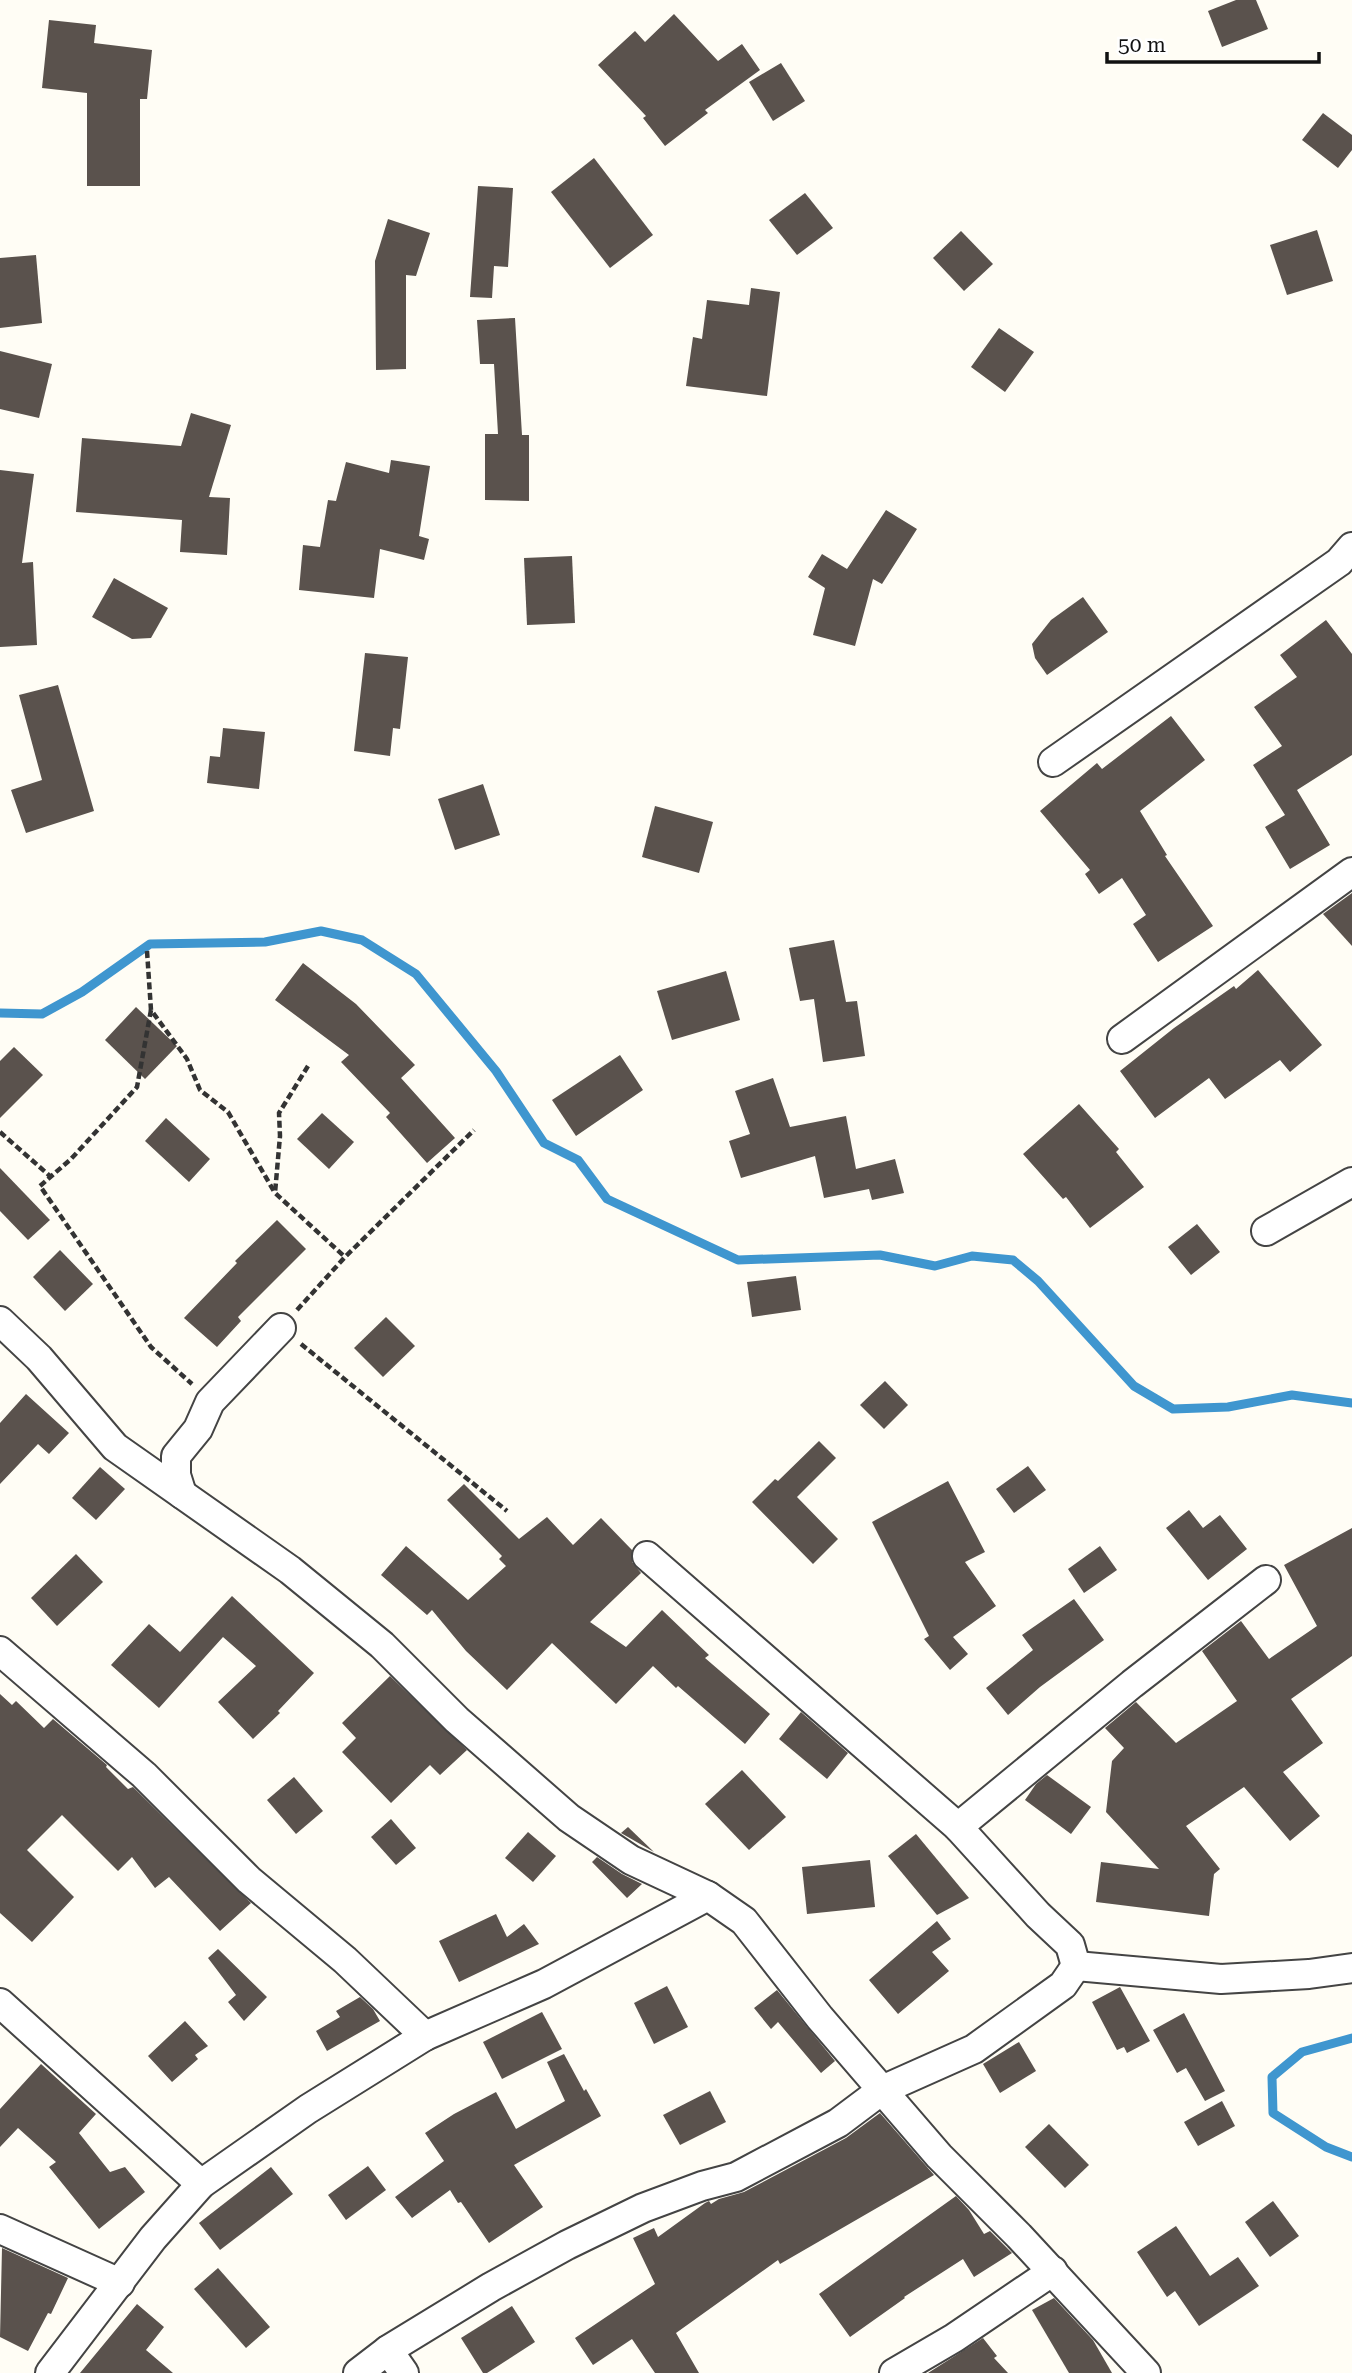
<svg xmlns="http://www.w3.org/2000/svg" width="1352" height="2373" viewBox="0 0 1352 2373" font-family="'Roboto Serif',serif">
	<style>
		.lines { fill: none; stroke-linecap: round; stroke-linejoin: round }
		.stream { stroke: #3f96cf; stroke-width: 9 }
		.building { fill: #5a524d }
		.street-casing { stroke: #444; stroke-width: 32 }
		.path { stroke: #333; stroke-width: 4.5; stroke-dasharray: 7 3.5; stroke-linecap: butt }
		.street { stroke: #fff; stroke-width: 28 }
	</style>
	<rect width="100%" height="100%" fill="#fffdf5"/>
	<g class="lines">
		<!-- stream -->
		<g class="stream">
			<polyline points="0,1013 42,1014 82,992 150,944 265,942 321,931 362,940 416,974 496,1071 544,1143 578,1160 607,1199 738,1260 880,1255 935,1266 972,1256 1013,1260 1038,1281 1134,1386 1173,1409 1228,1407 1292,1395 1352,1403"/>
			<polyline points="1352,2038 1302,2052 1272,2077 1273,2113 1326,2147 1352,2157"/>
		</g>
	</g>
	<!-- building -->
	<g class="building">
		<polygon points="1236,0 1256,0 1268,29 1222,47 1208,11"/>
		<polygon points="674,14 718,61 742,44 760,70 705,110 708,113 665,146 643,118 646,116 598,65 635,31 645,42"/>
		<polygon points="49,20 96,25 94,43 152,50 147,99 140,99 140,186 87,186 87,93 42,88"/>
		<polygon points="781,63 805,101 773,121 749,82"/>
		<polygon points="1323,113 1352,135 1352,150 1338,168 1302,140"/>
		<polygon points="594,158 653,235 610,268 551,192"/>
		<polygon points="478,186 513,188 508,267 494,266 492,298 470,297"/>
		<polygon points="805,193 833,228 797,255 769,220"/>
		<polygon points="388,219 430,233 416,276 406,275 406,369 376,370 375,261"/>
		<polygon points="1317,230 1333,281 1287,295 1270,245"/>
		<polygon points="961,231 993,264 964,291 933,258"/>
		<polygon points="36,255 42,323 0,328 0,258"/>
		<polygon points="751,288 780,292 767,396 686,386 693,337 702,339 707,300 749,305"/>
		<polygon points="515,318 522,435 529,435 529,501 485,500 485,434 498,434 494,364 480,364 477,320"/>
		<polygon points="999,328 1034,352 1005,392 971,367"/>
		<polygon points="0,351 52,364 39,418 0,409"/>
		<polygon points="191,413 231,425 209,497 230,498 227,555 180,552 182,520 76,512 82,438 181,446"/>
		<polygon points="391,460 430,466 419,536 429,539 424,560 380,549 374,598 299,590 303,545 320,547 328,500 336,501 346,462 389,473"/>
		<polygon points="0,470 34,474 22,563 33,562 37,645 0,647"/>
		<polygon points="886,510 917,529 882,584 873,579 855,646 813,635 825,588 808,577 822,554 847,569"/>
		<polygon points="572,556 575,623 527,625 524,558"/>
		<polygon points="114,578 168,608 151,638 132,639 92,617"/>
		<polygon points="1083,597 1108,632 1047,675 1035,658 1032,644 1051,620"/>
		<polygon points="1326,620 1352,654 1352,755 1297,790 1330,845 1290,869 1265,827 1285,815 1253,765 1282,746 1254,707 1297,677 1280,655"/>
		<polygon points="365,653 408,657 400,729 393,728 390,756 354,751"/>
		<polygon points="58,685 94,811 26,833 11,790 42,780 19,695"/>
		<polygon points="1171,716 1205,760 1140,811 1167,855 1165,856 1213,926 1158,962 1133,924 1146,915 1122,878 1099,894 1085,874 1090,870 1040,811 1097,763 1102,769"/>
		<polygon points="223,728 265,732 259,789 207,783 210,756 220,757"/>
		<polygon points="483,784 500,835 455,850 438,799"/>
		<polygon points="655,806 713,822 699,873 642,857"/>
		<polygon points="1352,893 1352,946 1323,914"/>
		<polygon points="834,940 846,1002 857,1001 865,1056 823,1062 814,999 800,1001 789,948"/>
		<polygon points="303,963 356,1004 415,1065 401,1078 455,1138 427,1163 386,1117 390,1113 341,1062 349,1055 275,1000"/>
		<polygon points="1258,970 1322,1045 1290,1072 1280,1060 1225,1099 1209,1078 1155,1118 1120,1071 1174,1028 1234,986 1236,989"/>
		<polygon points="726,971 740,1020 672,1040 657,991"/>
		<polygon points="136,1007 177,1046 145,1079 105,1040"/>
		<polygon points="14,1047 43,1075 0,1118 0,1061"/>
		<polygon points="620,1055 643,1090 576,1136 552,1100"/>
		<polygon points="773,1078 790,1127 846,1116 856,1169 895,1159 904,1193 872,1200 869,1189 824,1198 815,1156 741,1178 729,1141 750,1134 735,1091"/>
		<polygon points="1079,1104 1119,1149 1116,1152 1144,1187 1090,1228 1066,1197 1063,1199 1023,1154"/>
		<polygon points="322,1113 354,1142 329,1169 297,1139"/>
		<polygon points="166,1118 210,1159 189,1182 145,1141"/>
		<polygon points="0,1168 50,1220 28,1240 0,1211"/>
		<polygon points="277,1220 306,1249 238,1317 241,1321 217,1347 184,1318 237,1263 235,1261"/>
		<polygon points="1197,1224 1220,1252 1191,1275 1168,1247"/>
		<polygon points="60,1250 93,1284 65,1311 33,1277"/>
		<polygon points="796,1276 801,1310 752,1317 747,1282"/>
		<polygon points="386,1317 415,1346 383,1377 354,1348"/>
		<polygon points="885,1381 908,1405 884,1429 860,1405"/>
		<polygon points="26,1394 69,1433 49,1454 38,1444 0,1484 0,1423"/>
		<polygon points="819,1441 836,1458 797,1497 838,1539 813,1564 752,1502 775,1479 778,1481"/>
		<polygon points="1028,1466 1046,1490 1014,1513 996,1489"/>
		<polygon points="100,1467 125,1489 96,1520 72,1498"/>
		<polygon points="948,1481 985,1552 965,1562 996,1606 953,1637 968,1654 950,1670 924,1639 929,1636 872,1522"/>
		<polygon points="464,1484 519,1539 547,1517 573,1545 601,1518 632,1550 632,1562 641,1573 590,1622 626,1647 662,1610 709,1655 705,1658 770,1714 745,1744 678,1686 676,1688 653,1666 616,1704 552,1643 507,1690 466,1651 432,1610 427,1615 381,1575 406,1546 468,1600 506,1566 499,1559 502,1556 447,1500"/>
		<polygon points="1189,1510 1203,1528 1220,1515 1247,1549 1208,1580 1166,1528"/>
		<polygon points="1352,1528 1352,1656 1291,1699 1323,1743 1283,1772 1320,1816 1290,1841 1244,1787 1186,1826 1220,1869 1214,1874 1209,1916 1096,1902 1101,1862 1159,1869 1106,1812 1112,1761 1124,1748 1105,1728 1136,1702 1176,1743 1237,1701 1202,1651 1241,1621 1269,1659 1317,1626 1284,1565"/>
		<polygon points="1100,1546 1117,1570 1084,1593 1068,1569"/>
		<polygon points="76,1554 103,1582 57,1626 31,1598"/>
		<polygon points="232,1596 314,1673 278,1711 280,1713 253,1739 218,1702 256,1666 223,1637 159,1708 111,1665 149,1624 180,1652"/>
		<polygon points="1074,1599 1104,1640 1040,1687 1008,1715 986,1688 1033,1650 1022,1635"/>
		<polygon points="390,1676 467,1750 440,1775 430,1765 391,1803 342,1752 356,1738 342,1723"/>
		<polygon points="0,1694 12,1705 16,1701 44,1728 53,1719 107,1765 106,1767 128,1789 133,1787 251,1903 220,1931 169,1877 155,1888 132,1857 118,1871 62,1815 27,1850 74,1897 32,1942 0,1913"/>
		<polygon points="801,1712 848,1753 827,1779 779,1739"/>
		<polygon points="742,1770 786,1817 749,1850 705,1804"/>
		<polygon points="1047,1775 1091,1807 1071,1834 1025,1800 1036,1784"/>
		<polygon points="294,1777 323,1811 296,1834 267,1800"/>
		<polygon points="391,1819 416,1848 396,1865 371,1837"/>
		<polygon points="628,1827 654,1852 621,1833"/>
		<polygon points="528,1832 556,1856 533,1882 505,1858"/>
		<polygon points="916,1834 969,1898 937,1915 888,1856"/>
		<polygon points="597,1857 622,1874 642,1884 627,1898 592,1862"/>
		<polygon points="870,1860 875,1907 807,1914 802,1867"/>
		<polygon points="496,1914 507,1937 524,1924 539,1944 459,1982 439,1941"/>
		<polygon points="937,1921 951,1939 932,1952 949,1971 898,2014 869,1980"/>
		<polygon points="218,1949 267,1997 244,2021 228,2002 236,1995 208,1958"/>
		<polygon points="667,1986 688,2027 654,2044 634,2003"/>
		<polygon points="1120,1987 1150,2041 1127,2053 1124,2047 1117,2050 1092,2002"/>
		<polygon points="777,1990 835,2061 821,2073 778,2022 771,2029 754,2008"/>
		<polygon points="360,1997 373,2009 380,2021 327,2051 316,2031 340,2017 336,2011"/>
		<polygon points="542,2012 562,2049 502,2079 483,2042"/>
		<polygon points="1184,2013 1225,2091 1205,2101 1186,2068 1177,2073 1153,2030"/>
		<polygon points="185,2021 208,2046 195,2055 198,2059 172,2082 148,2056"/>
		<polygon points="1019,2042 1036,2071 1000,2093 983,2064"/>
		<polygon points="564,2054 584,2091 586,2089 601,2116 514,2165 543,2207 489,2243 461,2202 458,2203 450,2190 412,2218 395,2197 444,2161 425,2133 454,2114 496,2092 516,2129 565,2101 547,2062"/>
		<polygon points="41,2064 96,2114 79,2133 110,2172 125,2167 145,2192 99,2229 49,2167 56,2162 18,2128 0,2147 0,2109"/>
		<polygon points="710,2091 726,2122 680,2145 663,2115"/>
		<polygon points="1222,2101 1235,2126 1198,2146 1184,2122"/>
		<polygon points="880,2113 934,2175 780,2264 778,2260 676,2333 699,2373 655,2373 632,2339 593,2365 575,2338 655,2284 633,2238 654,2228 658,2237 705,2203 709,2201 711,2204 719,2199 744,2192 846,2138"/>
		<polygon points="1049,2124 1089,2165 1065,2188 1025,2147"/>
		<polygon points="368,2166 386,2190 346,2220 328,2195"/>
		<polygon points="271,2167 293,2194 220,2250 199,2223"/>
		<polygon points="956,2196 969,2210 984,2234 990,2231 1012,2253 974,2277 963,2259 904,2297 905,2298 850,2337 819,2294"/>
		<polygon points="1273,2201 1299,2236 1270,2257 1245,2222"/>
		<polygon points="1176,2226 1210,2276 1238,2257 1259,2286 1199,2326 1175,2291 1167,2297 1137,2252"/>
		<polygon points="2,2248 68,2278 51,2314 48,2313 28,2351 0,2337"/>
		<polygon points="218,2268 270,2327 246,2348 194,2289"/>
		<polygon points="1054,2298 1093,2340 1112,2373 1069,2373 1032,2310"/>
		<polygon points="137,2304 164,2327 146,2350 173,2373 80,2373"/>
		<polygon points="512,2306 535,2342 487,2373 483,2373 461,2338"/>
		<polygon points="983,2338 997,2356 994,2358 1008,2373 928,2373"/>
	</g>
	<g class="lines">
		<defs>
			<g id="street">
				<polyline points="1053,762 1339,562 1352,547"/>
				<polyline points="1122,1039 1352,872"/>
				<polyline points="1266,1231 1352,1182"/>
				<polyline points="0,1321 39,1358 115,1447 290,1570 382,1645 457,1720 569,1818 631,1860 708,1896"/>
				<polyline points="182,1494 176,1475 176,1456 198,1429 210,1402 281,1328"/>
				<polyline points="647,1556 958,1827 1038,1915 1070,1945 1076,1966"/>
				<polyline points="0,1651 144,1775 249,1880 345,1960 425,2036"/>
				<polyline points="958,1827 1132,1684 1266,1580"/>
				<polyline points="1076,1966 1221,1979 1309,1974 1352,1968"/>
				<polyline points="0,2003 201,2184"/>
				<polyline points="0,2229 120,2283"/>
				<polyline points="388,2350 404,2373"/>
				<polyline points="50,2373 153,2238 201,2184 308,2109 425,2036 544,1984 708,1896 744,1921 820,2018 939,2156 1019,2236 1146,2373"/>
				<polyline points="358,2373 388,2350 491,2287 567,2245 643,2208 702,2186 736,2177 838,2123 882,2090 974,2049 1063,1985 1076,1966"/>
				<polyline points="894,2373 954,2338 1053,2271"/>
			</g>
		</defs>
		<!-- street casing -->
		<use href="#street" class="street-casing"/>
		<!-- path -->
		<g class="path">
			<polyline points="147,951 151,1010 187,1059 200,1090 228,1112 275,1193"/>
			<polyline points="151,1010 137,1087 71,1159 40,1186 151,1347 192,1384"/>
			<polyline points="308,1066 279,1113 280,1136 275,1193 345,1257"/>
			<polyline points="0,1132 51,1177"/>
			<polyline points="297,1310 345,1257 474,1130"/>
			<polyline points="301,1344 507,1511"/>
		</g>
		<!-- street -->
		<use href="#street" class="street"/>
	</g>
	<!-- scale -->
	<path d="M1107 52v10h212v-10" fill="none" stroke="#111111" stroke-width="3.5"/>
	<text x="1118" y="52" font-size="21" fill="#111111" stroke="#ffffff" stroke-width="5" paint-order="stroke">50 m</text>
</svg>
